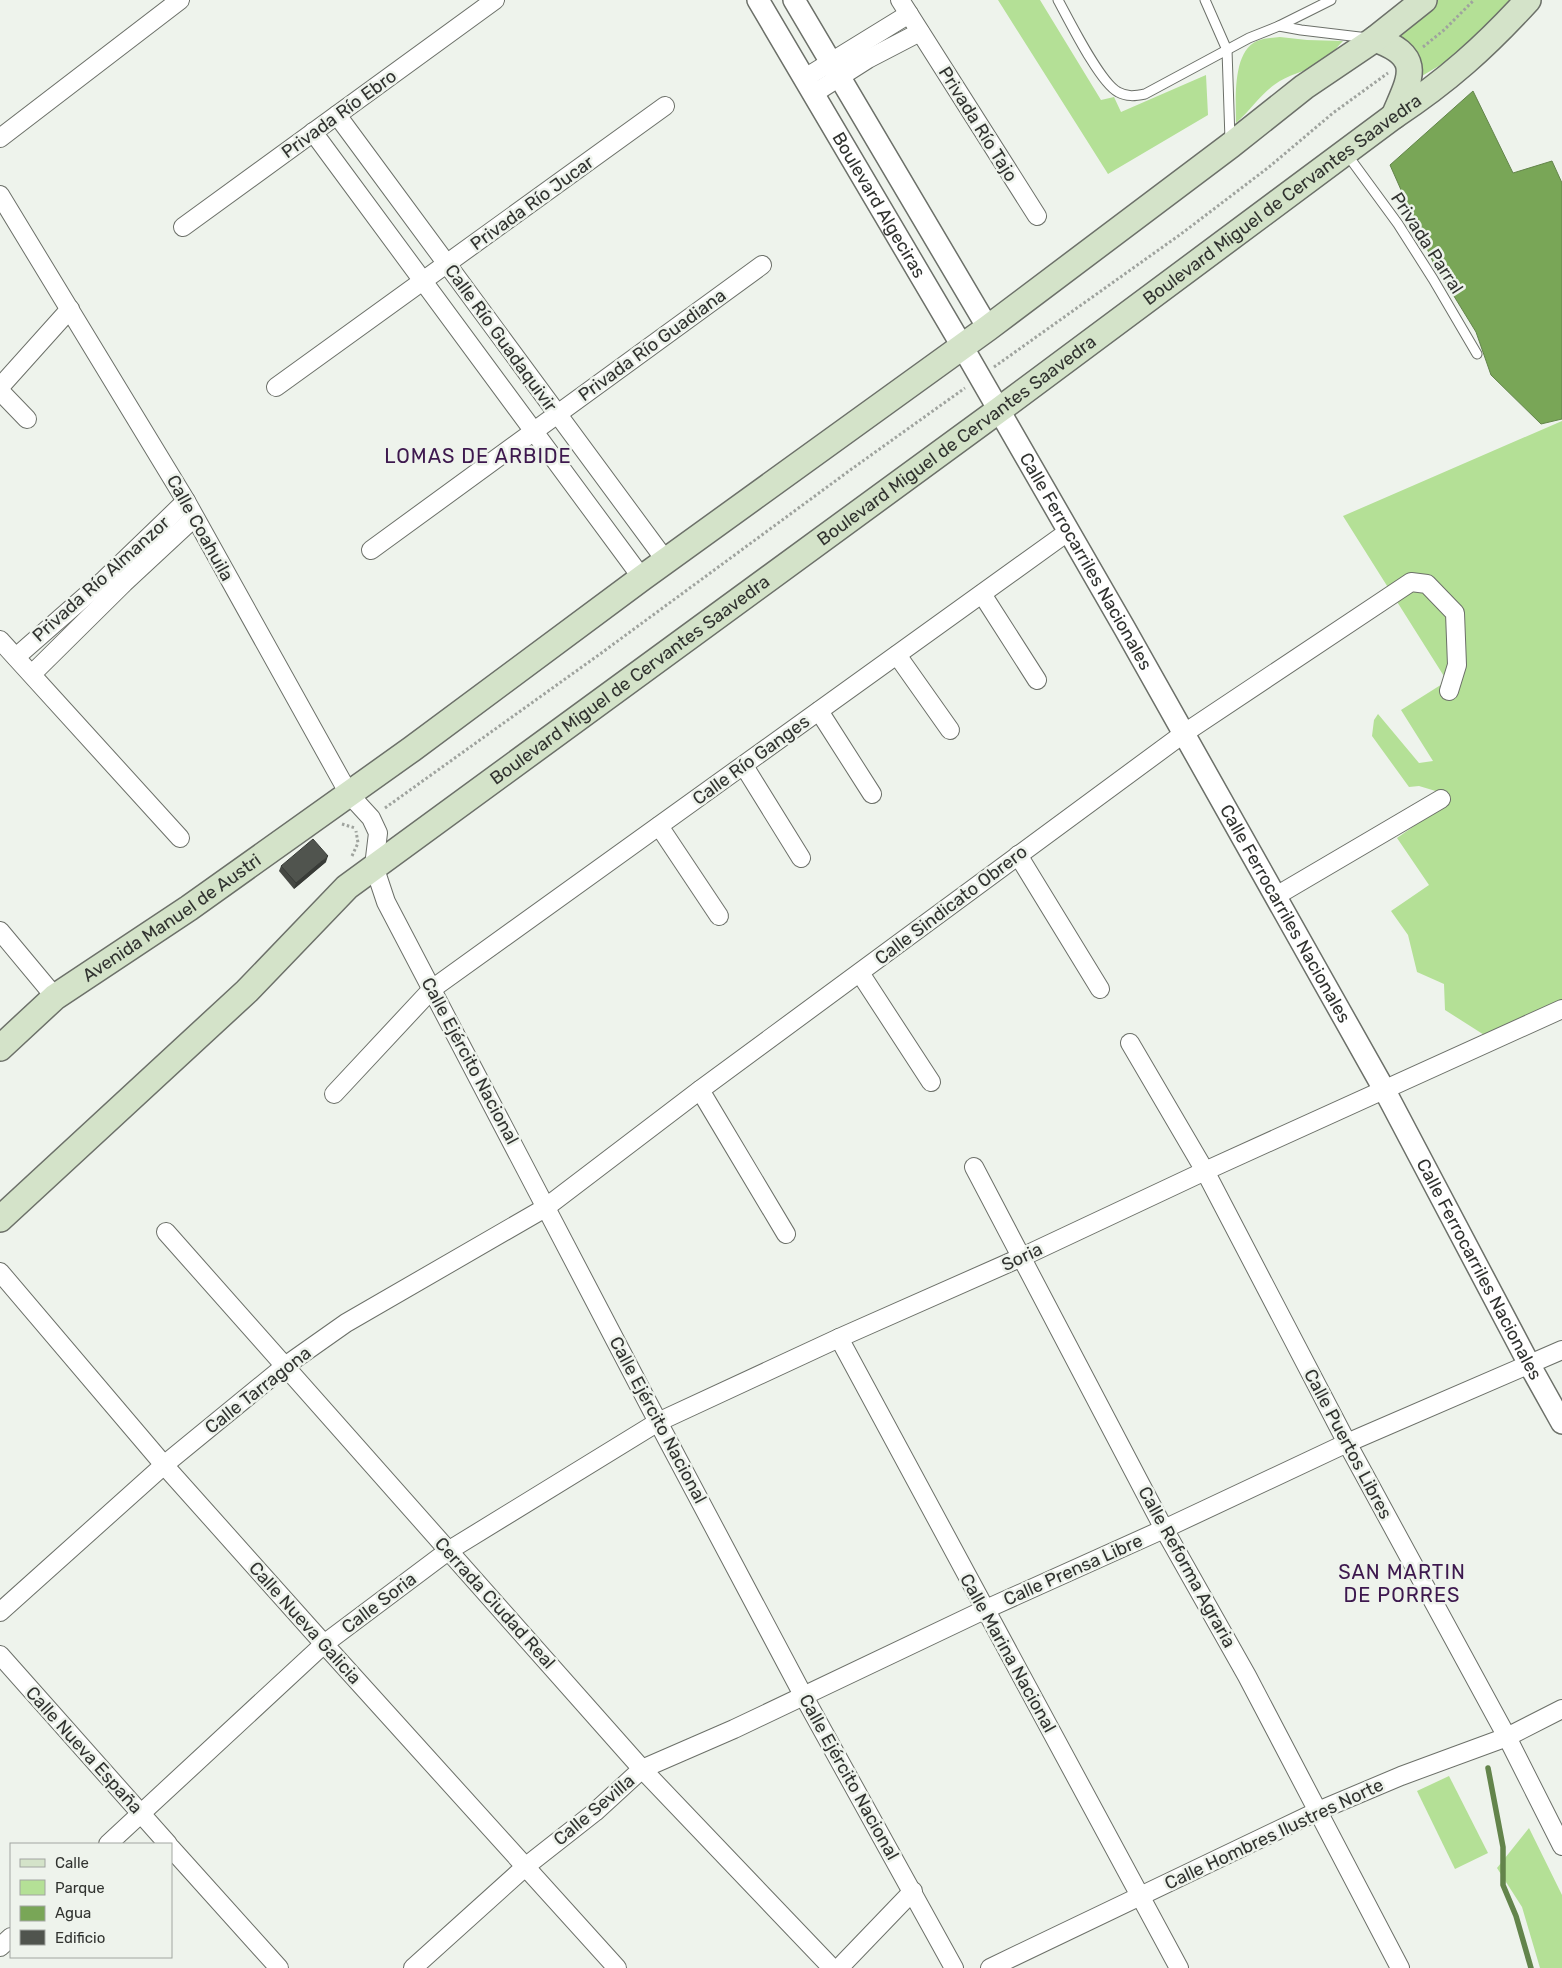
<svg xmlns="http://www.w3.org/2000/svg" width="1562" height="1968" viewBox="0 0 1562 1968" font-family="Rubik,sans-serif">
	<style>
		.green { fill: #b4e096 }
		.water { fill: #79a657; stroke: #63844b }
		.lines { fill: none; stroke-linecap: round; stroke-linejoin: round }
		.stream { stroke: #63844b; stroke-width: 5.5 }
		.service-casing { stroke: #6c7069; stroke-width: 11 }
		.minor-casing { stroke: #6c7069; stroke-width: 20 }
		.tertiary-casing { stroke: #6c7069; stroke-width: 24 }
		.secondary-casing { stroke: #6c7069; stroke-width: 28 }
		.path { stroke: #9fa39e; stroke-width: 3; stroke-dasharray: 2.5 2.5; stroke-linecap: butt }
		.service { stroke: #fff; stroke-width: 9 }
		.minor { stroke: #fff; stroke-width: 18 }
		.tertiary { stroke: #fff; stroke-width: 21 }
		.secondary { stroke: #d4e3c9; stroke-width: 25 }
		.wall { fill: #454843 }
		.shaded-wall { fill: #383b37 }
		.building { fill: #50544e; stroke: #383b37 }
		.labels { text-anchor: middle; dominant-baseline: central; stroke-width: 5; stroke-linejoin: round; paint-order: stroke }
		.street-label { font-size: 18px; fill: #313330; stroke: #eef3ec }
		.quarter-label { font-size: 20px; letter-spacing: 1px; fill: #3d184e; stroke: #eef3ec }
	</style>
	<rect width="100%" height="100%" fill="#eef3ec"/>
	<!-- green -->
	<g class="green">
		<polygon points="998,0 1040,0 1101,100 1114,97 1121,112 1206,75 1208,115 1108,174"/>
		<polygon points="1436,0 1510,0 1459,54 1410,83 1392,41"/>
		<path d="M1280 37 1307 40 1343 41C1336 48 1329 58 1320 63 1306 72 1288 74 1274 85 1259 96 1250 111 1236 123 1236 100 1232 52 1257 41 1264 38 1273 38 1280 37Z"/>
		<polygon points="1562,421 1562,1003 1489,1038 1445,1010 1444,984 1417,972 1408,935 1391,911 1429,885 1397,838 1441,807 1439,792 1419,786 1409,787 1372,736 1374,720 1378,714 1419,763 1433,761 1401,710 1447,681 1343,516"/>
		<polygon points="1449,1776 1488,1853 1455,1869 1417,1791"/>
		<polygon points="1529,1828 1562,1895 1562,1968 1540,1968 1522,1907 1497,1868"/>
	</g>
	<!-- water -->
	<polygon class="water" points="1473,91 1513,173 1552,161 1562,183 1562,419 1541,424 1491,375 1476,332 1433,262 1390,165"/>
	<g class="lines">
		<!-- stream -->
		<polyline class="stream" points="1488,1768 1503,1847 1503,1885 1516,1916 1531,1968"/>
		<defs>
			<g id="service">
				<path d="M1058 0C1069 20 1100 83 1118 92 1127 97 1135 96 1145 94L1249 38 1279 26 1301 30 1368 38"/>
				<polyline points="1205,0 1227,50 1230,140"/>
				<polyline points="1279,26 1331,0"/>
				<polyline points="1346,153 1398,224 1433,279 1477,354"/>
			</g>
			<g id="minor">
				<polyline points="900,0 1037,216"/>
				<polyline points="805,78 909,14"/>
				<polyline points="813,94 868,59 920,32"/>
				<polyline points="337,115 666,561"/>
				<polyline points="313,132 642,578"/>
				<polyline points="0,138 180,0"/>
				<polyline points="0,195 186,501 349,794 371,818 378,833 374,866 386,902 658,1422 803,1695 954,1968"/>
				<polyline points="183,227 495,0"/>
				<polyline points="0,387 70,309"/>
				<polyline points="276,387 665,106"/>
				<polyline points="0,391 27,419"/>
				<polyline points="371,550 762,265"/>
				<polyline points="982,594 1037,680"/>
				<polyline points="0,640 180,838"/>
				<polyline points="897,655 950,730"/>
				<polyline points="16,657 104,580 186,501"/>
				<polyline points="32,674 124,583 194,518"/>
				<polyline points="819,711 872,794"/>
				<polyline points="744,766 801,858"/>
				<polyline points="659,826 719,916"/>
				<polyline points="1018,855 1100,989"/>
				<polyline points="1276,896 1441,799"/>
				<polyline points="0,931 55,997"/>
				<polyline points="860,973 931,1082"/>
				<polyline points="1130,1043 1205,1171 1347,1443 1507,1737 1562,1846"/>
				<polyline points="700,1090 786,1234"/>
				<polyline points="334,1094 432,989 1069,531"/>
				<polyline points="974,1167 1164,1529 1247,1676 1400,1968"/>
				<polyline points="166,1232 642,1769 832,1968"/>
				<polyline points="0,1272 164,1465 324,1644 617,1968"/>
				<polyline points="839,1338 1179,1968"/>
				<polyline points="0,1612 164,1465 285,1366 346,1323 545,1208 700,1090 1183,734 1411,582 1427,584 1455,613 1457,665 1449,691"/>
				<polyline points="0,1655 168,1844"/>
				<polyline points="108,1844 324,1644 448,1551 658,1422 839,1338 1022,1257 1205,1171 1562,1009"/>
				<polyline points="171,1848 279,1968"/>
				<polyline points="0,1947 11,1937"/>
				<polyline points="413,1968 525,1867 595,1812 642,1769 734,1729 984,1610 1164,1529 1347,1443 1562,1350"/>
				<polyline points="839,1968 913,1891"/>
				<polyline points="990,1968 1318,1811 1401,1776 1507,1737 1562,1709"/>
			</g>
			<g id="tertiary">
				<path id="s1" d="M758 0 962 346 1125 629 1385 1091 1529 1364 1562 1423"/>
				<polyline points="794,0 988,328"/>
			</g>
			<g id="secondary">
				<path d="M1375 39C1425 57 1410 78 1394 116"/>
				<path id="s2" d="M0 1048 55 997 189 908 412 749 642 578 988 328 1231 145 1304 87 1375 39 1424 0"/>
				<path id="s3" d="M0 1219 247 991 347 887 999 410 1394 116C1447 81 1485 47 1528 0"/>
			</g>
		</defs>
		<!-- service casing -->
		<use href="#service" class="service-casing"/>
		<!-- minor casing -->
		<use href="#minor" class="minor-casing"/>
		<!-- tertiary casing -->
		<use href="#tertiary" class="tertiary-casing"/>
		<!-- secondary casing -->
		<use href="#secondary" class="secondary-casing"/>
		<!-- path -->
		<g class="path">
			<polyline points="1423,47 1444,30 1474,0"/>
			<polyline points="994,367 1181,234 1269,167 1333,113 1388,73"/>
			<polyline points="385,808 600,654 853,468 965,388"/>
			<polyline points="342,824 355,828"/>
			<polyline points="352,856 358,843 356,831"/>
		</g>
		<!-- service -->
		<use href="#service" class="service"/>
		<!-- minor -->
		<use href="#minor" class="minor"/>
		<!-- tertiary -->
		<use href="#tertiary" class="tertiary"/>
		<!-- secondary -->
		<use href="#secondary" class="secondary"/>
	</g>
	<!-- wall -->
	<polygon class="wall" points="326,862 294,889 279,871 281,866"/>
	<!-- shaded-wall -->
	<polygon class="shaded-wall" points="328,856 326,862 294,889 296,883"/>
	<!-- building -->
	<polygon class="building" points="313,839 328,856 296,883 281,866"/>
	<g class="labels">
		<!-- street labels -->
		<g class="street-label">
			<text transform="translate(339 114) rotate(-36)">Privada Río Ebro</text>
			<text transform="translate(978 124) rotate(58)">Privada Río Tajo</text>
			<text stroke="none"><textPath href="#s3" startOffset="1641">Boulevard Miguel de Cervantes Saavedra</textPath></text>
			<text transform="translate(532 203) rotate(-36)">Privada Río Jucar</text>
			<text stroke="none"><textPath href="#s1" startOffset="238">Boulevard Algeciras</textPath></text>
			<text transform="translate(1427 243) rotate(57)">Privada Parral</text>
			<text transform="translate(501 338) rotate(54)">Calle Río Guadaquivir</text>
			<text transform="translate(652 345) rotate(-36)">Privada Río Guadiana</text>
			<text stroke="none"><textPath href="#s3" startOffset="1236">Boulevard Miguel de Cervantes Saavedra</textPath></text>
			<text transform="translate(200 528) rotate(61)">Calle Coahuila</text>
			<text stroke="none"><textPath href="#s1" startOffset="650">Calle Ferrocarriles Nacionales</textPath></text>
			<text transform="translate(101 579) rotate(-42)">Privada Río Almanzor</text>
			<text stroke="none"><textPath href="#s3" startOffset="831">Boulevard Miguel de Cervantes Saavedra</textPath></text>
			<text transform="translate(751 760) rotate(-36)">Calle Río Ganges</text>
			<text transform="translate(951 905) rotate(-37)">Calle Sindicato Obrero</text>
			<text stroke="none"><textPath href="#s1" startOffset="1055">Calle Ferrocarriles Nacionales</textPath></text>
			<text stroke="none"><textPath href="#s2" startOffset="216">Avenida Manuel de Austri</textPath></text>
			<text transform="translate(470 1061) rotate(62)">Calle Ejército Nacional</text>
			<text transform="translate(1022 1257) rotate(-25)">Soria</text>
			<text stroke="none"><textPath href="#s1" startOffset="1460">Calle Ferrocarriles Nacionales</textPath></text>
			<text transform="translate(258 1390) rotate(-38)">Calle Tarragona</text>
			<text transform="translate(658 1420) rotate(62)">Calle Ejército Nacional</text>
			<text transform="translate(1348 1444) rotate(62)">Calle Puertos Libres</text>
			<text transform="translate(1187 1567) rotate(61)">Calle Reforma Agraria</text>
			<text transform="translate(1073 1570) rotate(-24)">Calle Prensa Libre</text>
			<text transform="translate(379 1603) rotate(-37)">Calle Soria</text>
			<text transform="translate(495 1603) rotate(48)">Cerrada Ciudad Real</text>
			<text transform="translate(305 1623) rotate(48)">Calle Nueva Galicia</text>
			<text transform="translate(1008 1653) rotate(61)">Calle Marina Nacional</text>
			<text transform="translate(84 1750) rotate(48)">Calle Nueva España</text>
			<text transform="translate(849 1777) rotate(61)">Calle Ejército Nacional</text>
			<text transform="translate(594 1810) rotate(-40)">Calle Sevilla</text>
			<text transform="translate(1274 1834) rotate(-25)">Calle Hombres Ilustres Norte</text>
		</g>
		<!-- quarter labels -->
		<g class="quarter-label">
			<text x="478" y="456">LOMAS DE ARBIDE</text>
			<text x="1402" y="1572">SAN MARTIN<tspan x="1402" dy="23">DE PORRES</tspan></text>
		</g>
	</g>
	<!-- legend -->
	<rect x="10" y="1843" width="162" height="115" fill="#eef3ec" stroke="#a2a6a1"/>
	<rect x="20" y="1859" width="25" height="8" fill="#d4e3c9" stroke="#a2a6a1"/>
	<text x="55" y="1868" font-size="15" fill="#313330">Calle</text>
	<rect x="20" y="1880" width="25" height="15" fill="#b4e096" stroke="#a2a6a1"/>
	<text x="55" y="1893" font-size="15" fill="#313330">Parque</text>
	<rect x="20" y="1906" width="25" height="15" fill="#79a657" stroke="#a2a6a1"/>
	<text x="55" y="1918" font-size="15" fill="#313330">Agua</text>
	<rect x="20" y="1930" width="25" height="15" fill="#50544e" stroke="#a2a6a1"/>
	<text x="55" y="1943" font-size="15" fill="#313330">Edificio</text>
</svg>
